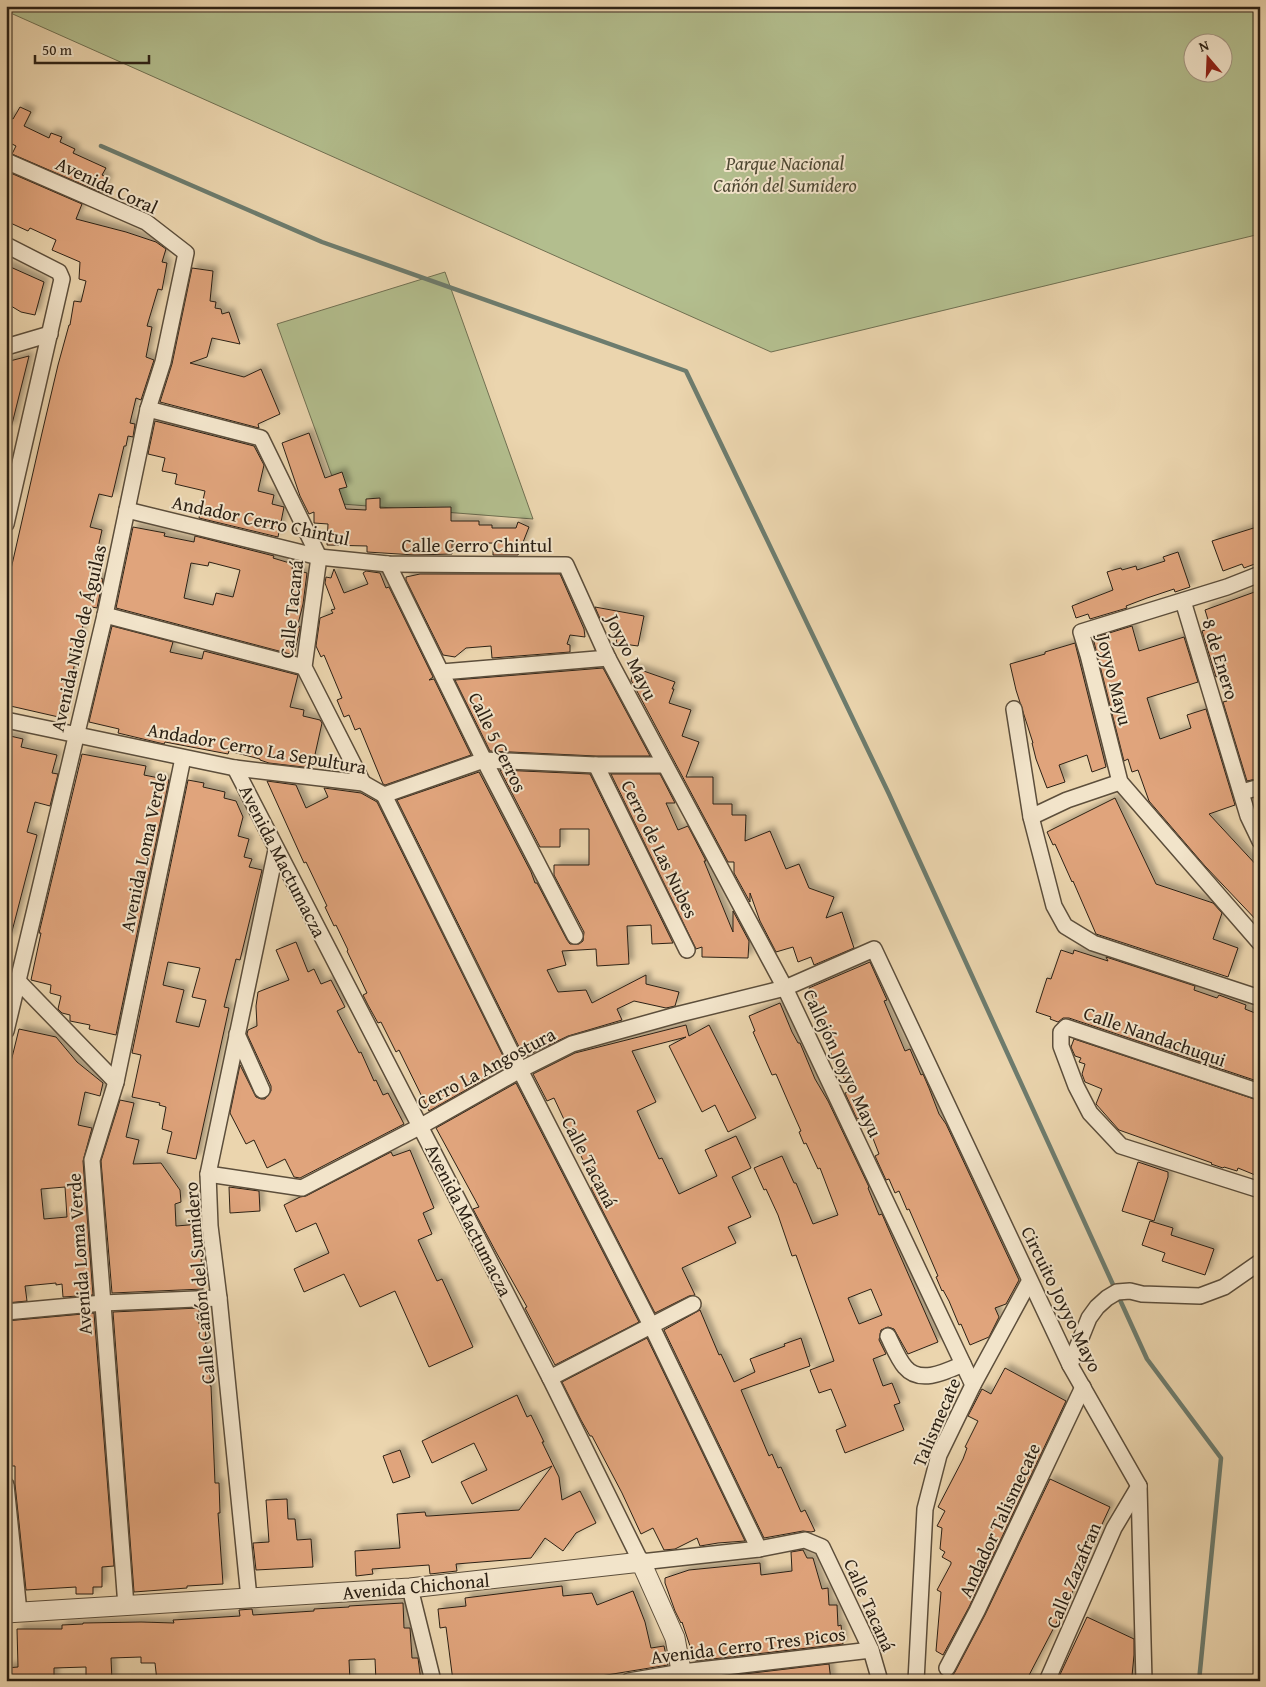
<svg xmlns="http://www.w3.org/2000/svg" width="1266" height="1687" viewBox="0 0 1266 1687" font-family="'Gentium Book Plus',serif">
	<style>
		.green { fill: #b3be8e; stroke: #707052; fill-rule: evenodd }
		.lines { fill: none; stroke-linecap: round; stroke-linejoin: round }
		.stream { stroke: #6d7c6e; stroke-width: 4.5 }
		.building { fill: #e0a47c; stroke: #2c2115; fill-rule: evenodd; filter: url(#shadow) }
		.minor-casing { stroke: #5c4e3b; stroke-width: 18 }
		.tertiary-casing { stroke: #5c4e3b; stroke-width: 21 }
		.minor { stroke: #f2e4ca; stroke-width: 15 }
		.tertiary { stroke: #f2e4ca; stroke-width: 19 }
		.labels { text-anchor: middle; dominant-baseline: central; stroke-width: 4; stroke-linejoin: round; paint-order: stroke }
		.park-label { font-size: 19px; font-style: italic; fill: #4e4833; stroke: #f2e4ca }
		.street-label { font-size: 19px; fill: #2c2115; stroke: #f2e4ca }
	</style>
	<defs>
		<filter id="shadow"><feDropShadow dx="4.5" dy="-4.5" stdDeviation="2.5" flood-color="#0004"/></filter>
	</defs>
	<rect width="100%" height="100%" fill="#ebd5ae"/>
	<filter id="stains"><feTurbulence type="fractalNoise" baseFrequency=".004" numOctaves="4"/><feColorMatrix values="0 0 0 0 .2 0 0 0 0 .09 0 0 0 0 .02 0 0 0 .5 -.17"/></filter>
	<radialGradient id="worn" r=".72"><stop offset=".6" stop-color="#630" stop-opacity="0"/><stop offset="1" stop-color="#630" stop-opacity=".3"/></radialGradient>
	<!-- green -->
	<g class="green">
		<path d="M6 6H1260V234L771 352 6 11ZM1194 42H1224V72H1194Z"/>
		<polygon points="445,272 533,519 342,504 277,324"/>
	</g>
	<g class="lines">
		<!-- stream -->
		<polyline class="stream" points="101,146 322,242 686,371 889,794 1147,1359 1221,1458 1199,1681"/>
	</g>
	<!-- building -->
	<g class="building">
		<polygon points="20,107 31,112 24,126 49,138 51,133 62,137 60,142 75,149 73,153 106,168 102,175 108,178 102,193 12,154 16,146 6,141 6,116 13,119"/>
		<polygon points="6,171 82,204 76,219 126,232 156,242 166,249 162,262 167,263 162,290 158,289 147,326 152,327 146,357 154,360 141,400 136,398 130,423 135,424 133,437 128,436 126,446 124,446 112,497 99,494 90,527 102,530 95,561 98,561 95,577 103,579 97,608 87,606 63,718 6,705 6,591 42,433 58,365 69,325 70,325 74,301 81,302 86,281 79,279 80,262 52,250 56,240 30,228 28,231 6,221"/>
		<polygon points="6,265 44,282 35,315 21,312 6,303"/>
		<polygon points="192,268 213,271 210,301 216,302 215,308 221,309 222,314 229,312 240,344 212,338 207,357 190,363 244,377 261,369 280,414 258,424 259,428 160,402 172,364"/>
		<polygon points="29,356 11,428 6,427 6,362"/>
		<polygon points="155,421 254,446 264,465 258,491 274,495 272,504 284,507 278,537 199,518 205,491 175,484 177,474 162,471 165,458 148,454"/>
		<polygon points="309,433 325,478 342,472 347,487 339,489 346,509 366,510 366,499 380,498 380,508 451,507 451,521 479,521 479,525 492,525 492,528 516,528 518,522 529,527 518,555 493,555 493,543 452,544 452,554 415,555 367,552 367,546 327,545 328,524 314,523 314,512 309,514 300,496 282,443"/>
		<polygon points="1260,526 1260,562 1244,568 1242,564 1223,571 1212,541"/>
		<path d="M133 527 165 533 164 536 194 542 195 536 274 556 273 558 293 564 292 569 307 573 303 604 297 628 300 626V628L294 655 116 608ZM209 562 240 570 233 597 216 593 213 605 184 598 191 563 208 566Z"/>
		<polygon points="1178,552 1190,587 1175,592 1174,589 1147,598 1126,606 1127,608 1090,619 1088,614 1076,618 1072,606 1113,590 1107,572 1121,568 1122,570 1136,566 1137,570 1165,561 1163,557"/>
		<polygon points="334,569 344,593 368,584 363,573 366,571 380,573 386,588 389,587 433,677 429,680 434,679 471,755 385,785 383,784 360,728 355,730 349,715 344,717 337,700 342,698 324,655 321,657 316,646 320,618 333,613 331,610 335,609 325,583 326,577 331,578"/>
		<polygon points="420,574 560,574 584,629 585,637 570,635 567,644 570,645 570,652 492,658 491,646 466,648 455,657 443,655 406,580 406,577"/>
		<polygon points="1260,590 1260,778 1247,781 1223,702 1227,701 1220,675 1216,677 1202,631 1205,630 1203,624 1209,623 1205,610"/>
		<polygon points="595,607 644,616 638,646 616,643 618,633 614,633 616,623 601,621"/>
		<polygon points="112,626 173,642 170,652 202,659 204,651 298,675 290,707 304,710 303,716 320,720 322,723 312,768 269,763 260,760 260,759 229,751 228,754 165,742 164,744 118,733 119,729 89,722"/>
		<polygon points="1132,626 1139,651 1184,637 1198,682 1147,698 1160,739 1191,728 1187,715 1206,709 1235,805 1209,814 1260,869 1260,924 1205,866 1149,801 1138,770 1132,772 1128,759 1124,761 1093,638"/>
		<polygon points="1075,643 1106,767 1092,772 1087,755 1059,765 1065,782 1047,788 1036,759 1032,743 1033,743 1016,690 1010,664 1045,654 1045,652"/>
		<polygon points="603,668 650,756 596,756 490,751 455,680"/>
		<polygon points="635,668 675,682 672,689 674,689 669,703 691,710 682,736 699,742 686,777 713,777 713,804 732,804 732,815 746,815 745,841 770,831 786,869 799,864 809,888 834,897 826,918 842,912 854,948 814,965 811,957 798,962 793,947 776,952 760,921 750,893 750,902 734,873 734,862 728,862 631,680"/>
		<polygon points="6,735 23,739 21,747 57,755 52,773 58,774 50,806 35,802 27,832 37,835 10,939 6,938"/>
		<polygon points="82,754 146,766 144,775 169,780 116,1035 89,1029 90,1025 70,1021 70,1015 62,1013 58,1009 61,996 50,993 51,985 31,980 41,933 39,933"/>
		<polygon points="500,770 590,774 673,943 652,944 651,925 627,926 629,964 597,966 596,949 562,951 566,965 547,970 558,992 586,990 592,1003 646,975 646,984 679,992 675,1006 666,1008 634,1001 617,1009 622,1020 568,1036 524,1057 397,800 479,772 531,872 535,883 537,883 567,940 570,944 579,944 583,941 584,932 554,875 554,865 589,865 589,829 560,829 560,847 540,847"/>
		<polygon points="611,774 660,774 675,803 666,803 678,830 688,826 706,861 704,861 733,932 733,911 749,941 748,958 702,957 702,947 696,949"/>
		<path d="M188 780 204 783 203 787 225 792 224 798 236 801 243 817 238 836 249 839 244 857 252 859 249 867 262 870 240 960 236 959 224 1007 229 1008 196 1159 167 1153 172 1132 162 1129 166 1107 159 1105 160 1103 132 1097 141 1055 132 1053ZM168 962 200 968 192 997 206 1000 199 1027 176 1022 184 990 163 985Z"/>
		<polygon points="267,781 296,785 306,808 328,797 324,788 361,793 377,802 508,1066 429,1111 399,1050 396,1052 381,1022 378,1023 368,1005 363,995 367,993 347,951 348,950 336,925 334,926 325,907 327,906 306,862 304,863"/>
		<polygon points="1115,798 1156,884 1213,903 1222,913 1213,939 1238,948 1228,977 1096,934 1073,881 1072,882 1055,844 1053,845 1047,832"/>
		<polygon points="296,942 308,972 314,969 321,984 331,980 345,1007 337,1011 359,1053 361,1052 374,1081 376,1080 383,1095 388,1093 404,1124 300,1178 294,1177 285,1159 267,1168 254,1140 246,1144 230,1113 240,1065 256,1097 261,1099 265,1099 271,1091 271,1086 247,1034 248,1030 257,1026 256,1006 258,992 289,980 276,950"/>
		<polygon points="1061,950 1073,954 1074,950 1108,961 1106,957 1195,986 1194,990 1217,998 1219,995 1246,1005 1245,1009 1260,1015 1260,1082 1069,1018 1063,1018 1058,1022 1050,1019 1051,1017 1036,1012 1047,978 1051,979"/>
		<polygon points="870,962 887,1000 884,1001 905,1051 910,1049 921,1075 923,1074 929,1088 939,1114 946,1124 1019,1280 1006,1304 995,1308 999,1317 989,1337 970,1345 961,1324 959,1325 949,1301 943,1290 942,1291 936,1277 938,1276 909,1209 907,1210 899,1191 895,1193 889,1179 886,1180 875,1156 879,1154 869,1128 868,1129 863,1116 857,1119 845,1093 850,1091 840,1069 838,1070 821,1030 819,1031 807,1003 814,1000 809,988"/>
		<path d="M780 1003 792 1032 798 1043H800L815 1079 828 1101 869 1187 868 1188 879 1215 882 1214 888 1228 938 1342 908 1354 894 1329 888 1327 881 1330 879 1340 886 1354 873 1359 883 1386 892 1383 900 1403 894 1405 904 1430 845 1453 836 1430 846 1426 831 1389 819 1393 810 1370 834 1361 796 1255 792 1256 778 1215 766 1189 764 1190 754 1168 782 1156 794 1183H796L813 1224 838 1215 820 1168 818 1169 806 1143 804 1144 799 1132 801 1131 789 1104 776 1074 772 1075 753 1032 755 1031 749 1016ZM871 1289 882 1315 859 1324 848 1298Z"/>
		<polygon points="686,1025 689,1036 709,1025 756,1118 728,1132 715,1105 702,1112 669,1046 686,1037 632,1051 656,1102 637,1111 659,1159 662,1158 679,1194 717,1176 705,1150 736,1136 751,1168 732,1177 751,1217 728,1227 736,1243 682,1268 695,1295 689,1296 655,1313 591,1188 595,1186 554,1098 547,1101 533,1074 575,1053"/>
		<path d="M19 1029 56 1037 77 1062 103 1083 100 1096 85 1092 78 1125 92 1128 83 1161 93 1295 63 1297 62 1284 56 1285V1283L25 1286 27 1301 6 1303V1082ZM65 1187 67 1217 44 1219 41 1189Z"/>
		<polygon points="1074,1039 1260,1101 1260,1177 1238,1168 1237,1171 1224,1167 1223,1168 1211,1164 1212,1163 1119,1130 1096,1104 1102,1089 1085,1082 1082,1074 1085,1064 1079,1062 1081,1058 1075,1056 1071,1047"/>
		<polygon points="516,1083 639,1322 555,1365 525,1308 527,1307 496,1252 473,1209 479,1207 436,1128"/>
		<polygon points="120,1100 134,1103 126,1137 139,1140 133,1164 161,1163 180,1190 181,1202 175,1204 176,1226 201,1224 202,1241 200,1241 203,1289 112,1293 101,1161"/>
		<polygon points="410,1150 434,1208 423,1213 432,1234 418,1240 437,1281 442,1279 473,1347 429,1367 395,1291 360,1307 344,1274 304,1292 294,1269 329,1253 316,1223 296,1232 284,1205 300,1197 306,1196 391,1152 393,1156"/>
		<polygon points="1138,1162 1168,1172 1168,1177 1154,1221 1122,1211"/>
		<polygon points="229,1187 259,1191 260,1211 230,1213"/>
		<polygon points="1150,1221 1173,1228 1171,1235 1214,1249 1205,1275 1162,1261 1165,1253 1142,1245"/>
		<polygon points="199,1308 199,1324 205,1324 207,1370 210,1370 210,1386 211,1386 215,1483 219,1483 220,1513 218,1513 223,1584 187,1586 187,1588 134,1592 113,1312"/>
		<polygon points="700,1310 719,1355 721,1354 734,1382 755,1372 750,1359 785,1346 784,1344 801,1338 810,1366 741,1390 769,1456 772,1454 778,1468 781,1467 801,1512 805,1510 815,1531 811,1532 803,1531 764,1538 664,1330"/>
		<polygon points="94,1313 114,1566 102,1567 102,1587 93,1587 93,1594 76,1594 76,1587 26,1590 15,1484 15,1466 12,1466 11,1412 8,1412 8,1400 6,1400 6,1321"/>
		<polygon points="647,1338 745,1541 718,1543 700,1546 697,1538 675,1549 664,1550 653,1528 641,1534 622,1493 592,1436 590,1436 581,1420 562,1382"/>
		<polygon points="1005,1368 1066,1401 969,1607 943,1655 936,1651 941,1592 937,1590 951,1564 951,1562 942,1557 945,1552 940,1549 942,1528 937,1526 945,1511 938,1507 963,1459 967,1448 965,1447 978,1421 968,1416 982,1389 991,1394"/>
		<polygon points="517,1395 527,1417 531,1415 544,1442 542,1442 559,1477 562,1500 580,1491 596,1523 576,1533 563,1551 545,1538 531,1558 456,1564 457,1571 430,1574 429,1565 372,1569 373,1574 356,1576 355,1551 400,1548 397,1514 425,1512 426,1516 429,1516 519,1510 552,1466 472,1504 461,1482 487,1470 474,1443 432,1463 422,1441"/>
		<polygon points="400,1450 410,1477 393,1483 383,1456"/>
		<polygon points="1050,1479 1110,1507 1084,1563 1085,1563 1074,1589 1026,1681 949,1681 955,1672 985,1615"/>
		<polygon points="287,1499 288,1519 295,1519 297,1540 311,1539 313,1567 256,1570 253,1543 269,1542 266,1500"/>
		<polygon points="803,1550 807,1558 813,1558 822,1589 828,1588 829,1605 837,1605 838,1626 841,1625 843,1644 695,1661 682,1622 681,1623 675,1611 665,1583 665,1578 689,1570 760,1563 761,1575 792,1571 791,1552"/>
		<polygon points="562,1586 563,1596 592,1593 597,1605 633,1591 645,1622 651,1648 664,1646 668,1665 570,1681 453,1681 446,1627 440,1628 438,1609 466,1606 465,1598"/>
		<polygon points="403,1603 404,1628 410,1628 412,1658 418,1658 421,1681 376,1681 375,1659 349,1660 350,1681 157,1681 155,1663 141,1663 141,1657 111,1658 112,1681 86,1681 86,1667 54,1668 54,1681 6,1681 6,1668 18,1667 17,1629 62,1629 62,1625 83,1624 83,1623 141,1622 174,1623 173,1620 240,1616 239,1610 252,1609 253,1615 314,1611 314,1609 349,1607 349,1606"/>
		<polygon points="1087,1617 1134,1639 1134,1655 1132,1676 1129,1681 1057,1681"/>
		<polygon points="829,1664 831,1681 703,1681 702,1679"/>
	</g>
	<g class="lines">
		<defs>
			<g id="minor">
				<polyline points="6,161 146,222 186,253 163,362 148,409 105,615 6,1031"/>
				<polyline points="6,245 59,272 62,279 6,524"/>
				<polyline points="6,347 50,334"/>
				<polyline points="148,409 261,438 319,557 304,667 363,783"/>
				<polyline points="127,510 319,557 388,564 566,565 608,658 785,988 973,1385"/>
				<polyline points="388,564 484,760 575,936"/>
				<polyline points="1260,574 1227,587 1081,632 1088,655 1120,782 1260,943"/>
				<polyline points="1183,601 1248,816 1260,841"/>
				<polyline points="105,615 304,667"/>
				<polyline points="442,672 608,658"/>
				<polyline points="1014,709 1031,817 1054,906 1065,926 1093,943 1260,998"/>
				<polyline points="6,720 235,768 363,783 384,795 484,760 596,765 665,765"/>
				<polyline points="596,765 687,950"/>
				<polyline points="235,768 550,1378 641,1562 759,1549 805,1540 822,1547 871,1650 880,1681"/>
				<polyline points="1242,792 1260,787"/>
				<polyline points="384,795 520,1070 651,1325 759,1549"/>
				<polyline points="1031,817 1067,800 1120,782"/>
				<polyline points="17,980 116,1082"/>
				<polyline points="237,1034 262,1090"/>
				<polyline points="1260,1092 1066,1027 1061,1032 1061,1046 1076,1086 1090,1113 1121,1146 1260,1190"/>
				<polyline points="208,1174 302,1188 421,1126 520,1070 572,1044 680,1014 785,988 874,949 1070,1365 1139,1486 1144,1681"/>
				<polyline points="6,1312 103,1303 219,1298"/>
				<path d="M888 1336C893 1346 898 1359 905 1367 920 1385 947 1371 963 1364"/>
				<polyline points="1070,1365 1089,1318 1097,1307 1107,1298 1117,1292 1130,1291 1142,1294 1200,1296 1224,1287 1260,1262"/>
				<polyline points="550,1378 693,1304"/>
				<polyline points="6,1485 19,1612"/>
				<polyline points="410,1588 433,1681"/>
				<polyline points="249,1598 219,1298 210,1226 208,1174 276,850"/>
				<polyline points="126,1606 92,1160 116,1082 183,758"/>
				<polyline points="947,1668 977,1611 1083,1387"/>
				<polyline points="629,1681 682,1672 871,1650"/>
				<polyline points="916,1681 925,1509 939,1455 973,1385 1029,1282"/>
				<polyline points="1047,1681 1114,1528 1139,1486"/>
			</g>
			<polyline id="tertiary" points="6,1613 410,1588 641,1562 675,1638 683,1681"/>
		</defs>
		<!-- minor casing -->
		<use href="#minor" class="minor-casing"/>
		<!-- tertiary casing -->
		<use href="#tertiary" class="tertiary-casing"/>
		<!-- minor -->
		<use href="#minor" class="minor"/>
		<!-- tertiary -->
		<use href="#tertiary" class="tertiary"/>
	</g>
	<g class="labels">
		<!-- park labels -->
		<g class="park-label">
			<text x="785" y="163">Parque Nacional<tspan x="785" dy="22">Cañón del Sumidero</tspan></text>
		</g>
		<!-- street labels -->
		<g class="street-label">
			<text transform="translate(107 185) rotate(25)">Avenida Coral</text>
			<text transform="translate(261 520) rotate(12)">Andador Cerro Chintul</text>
			<text x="477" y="545">Calle Cerro Chintul</text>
			<text transform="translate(291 609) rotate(-84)">Calle Tacaná</text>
			<text transform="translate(78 638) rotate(-77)">Avenida Nido de Águilas</text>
			<text transform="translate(632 657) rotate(64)">Joyyo Mayu</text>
			<text transform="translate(1221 659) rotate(73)">8 de Enero</text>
			<text transform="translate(1115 680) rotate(76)">Joyyo Mayu</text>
			<text transform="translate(498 742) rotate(64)">Calle 5 Cerros</text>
			<text transform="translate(257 748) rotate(10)">Andador Cerro La Sepultura</text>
			<text transform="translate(660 849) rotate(64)">Cerro de Las Nubes</text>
			<text transform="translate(143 852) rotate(-78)">Avenida Loma Verde</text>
			<text transform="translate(283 861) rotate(63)">Avenida Mactumacza</text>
			<text transform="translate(1155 1036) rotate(19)">Calle Nandachuqui</text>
			<text transform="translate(843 1063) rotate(65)">Callejón Joyyo Mayu</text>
			<text transform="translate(486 1068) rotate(-28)">Cerro La Angostura</text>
			<text transform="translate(590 1162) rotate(63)">Calle Tacaná</text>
			<text transform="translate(469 1220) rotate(63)">Avenida Mactumacza</text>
			<text transform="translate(79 1254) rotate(-94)">Avenida Loma Verde</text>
			<text transform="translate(199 1283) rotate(-95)">Calle Cañón del Sumidero</text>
			<text transform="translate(1062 1299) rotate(64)">Circuito Joyyo Mayo</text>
			<text transform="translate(936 1422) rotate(-67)">Talismecate</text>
			<text transform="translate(999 1520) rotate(-65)">Andador Talismecate</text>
			<text transform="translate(1073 1575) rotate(-67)">Calle Zazafran</text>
			<text transform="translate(416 1586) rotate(-5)">Avenida Chichonal</text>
			<text transform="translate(870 1605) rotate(66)">Calle Tacaná</text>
			<text transform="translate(748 1645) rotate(-7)">Avenida Cerro Tres Picos</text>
		</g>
	</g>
	<!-- margin -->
	<rect width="1266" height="1687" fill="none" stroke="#ebd5ae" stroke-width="25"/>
	<rect x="8" y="8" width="1251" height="1672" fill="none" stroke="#2c2115" stroke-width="2.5"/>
	<rect x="12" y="12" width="1241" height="1662" fill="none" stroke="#2c2115"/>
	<!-- north arrow -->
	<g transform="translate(1208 58) rotate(341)"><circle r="24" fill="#f2e4ca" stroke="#a39682"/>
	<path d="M0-4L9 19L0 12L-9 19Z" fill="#8f2418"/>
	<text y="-8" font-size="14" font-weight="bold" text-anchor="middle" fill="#2c2115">N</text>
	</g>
	<!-- scale -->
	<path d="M35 55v8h114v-8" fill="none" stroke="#2c2115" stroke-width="2.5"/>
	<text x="42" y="55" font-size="15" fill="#2c2115" stroke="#f2e4ca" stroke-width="4" paint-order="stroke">50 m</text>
	<rect width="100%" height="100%" filter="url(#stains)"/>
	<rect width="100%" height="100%" fill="url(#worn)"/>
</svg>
